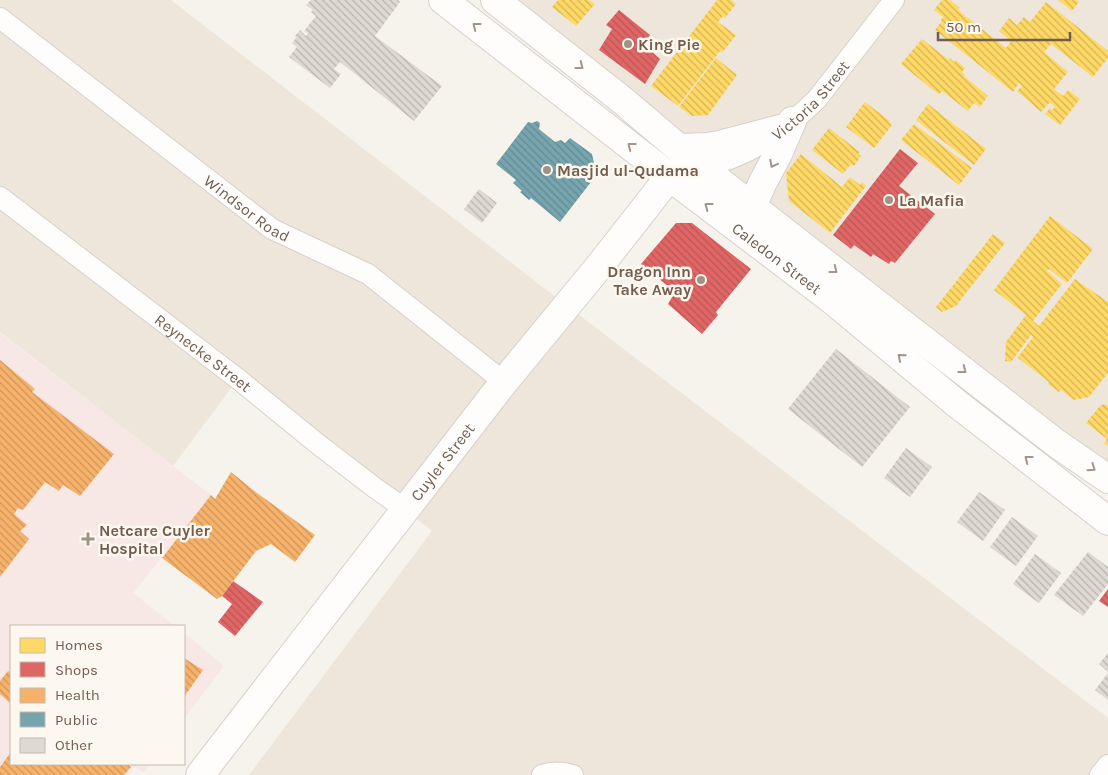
<svg xmlns="http://www.w3.org/2000/svg" width="1108" height="775" viewBox="0 0 1108 775" font-family="Karla,sans-serif">
	<style>
		.residential { fill: #eee6db }
		.medical { fill: #f7e7e5 }
		.homes { fill: url(#homes-back-hatch) }
		.shops { fill: url(#shops-back-hatch) }
		.health { fill: url(#health-back-hatch) }
		.public { fill: url(#public-back-hatch) }
		.building { fill: url(#building-back-hatch) }
		.lines { fill: none; stroke-linecap: round; stroke-linejoin: round }
		.minor-casing { stroke: #d5d0cb; stroke-width: 22 }
		.secondary-casing { stroke: #d6d0cb; stroke-width: 30 }
		.minor { stroke: #fefdfc; stroke-width: 20 }
		.secondary { stroke: #fefdfc; stroke-width: 28 }
		.oneway { stroke: #a3958c }
		.poi-dot { fill: #a09286; stroke: #fdf8ef; stroke-width: 2 }
		.labels { text-anchor: middle; dominant-baseline: central; stroke-width: 5; stroke-linejoin: round; paint-order: stroke }
		.poi-label { font-size: 16px; font-weight: bold; fill: #725d4f; stroke: #fdf8ef; text-anchor: start }
		.street-label { font-size: 16px; fill: #725d4f; stroke: #fdf8ef }
	</style>
	<defs>
		<pattern id="homes-back-hatch" width="6" height="6" patternUnits="userSpaceOnUse" patternTransform="scale(1.25)"><rect width="6" height="6" fill="#ffd966"/><path d="M-1 5l2 2M0 0l6 6M5-1l2 2" fill="none" stroke="#d3b356"/></pattern>
		<pattern id="shops-back-hatch" width="6" height="6" patternUnits="userSpaceOnUse" patternTransform="scale(1.25)"><rect width="6" height="6" fill="#e06666"/><path d="M-1 5l2 2M0 0l6 6M5-1l2 2" fill="none" stroke="#ba5756"/></pattern>
		<pattern id="health-back-hatch" width="6" height="6" patternUnits="userSpaceOnUse" patternTransform="scale(1.25)"><rect width="6" height="6" fill="#f6b26b"/><path d="M-1 5l2 2M0 0l6 6M5-1l2 2" fill="none" stroke="#cc945a"/></pattern>
		<pattern id="public-back-hatch" width="6" height="6" patternUnits="userSpaceOnUse" patternTransform="scale(1.25)"><rect width="6" height="6" fill="#76a5af"/><path d="M-1 5l2 2M0 0l6 6M5-1l2 2" fill="none" stroke="#658a91"/></pattern>
		<pattern id="building-back-hatch" width="6" height="6" patternUnits="userSpaceOnUse" patternTransform="scale(1.25)"><rect width="6" height="6" fill="#dfd9d3"/><path d="M-1 5l2 2M0 0l6 6M5-1l2 2" fill="none" stroke="#b9b3ae"/></pattern>
	</defs>
	<rect width="100%" height="100%" fill="#f6f3ed"/>
	<!-- residential -->
	<g class="residential">
		<polygon points="0,0 171,0 566,305 1108,718 1108,775 249,775 432,531 238,379 173,466 0,332"/>
		<polygon points="494,0 1108,0 1108,479"/>
	</g>
	<!-- medical -->
	<g class="medical">
		<polygon points="0,333 211,495 192,520 133,593 175,626 11,626 11,764 150,764 144,772 134,767 127,775 0,775"/>
		<polygon points="184,633 224,666 184,719"/>
	</g>
	<!-- homes -->
	<g class="homes">
		<polygon points="558,0 589,0 595,4 576,26 552,7"/>
		<polygon points="717,0 731,0 736,4 725,18 723,16 718,22 736,35 722,53 720,51 678,106 651,86"/>
		<polygon points="942,0 950,0 960,8 958,10 1006,48 1011,41 999,31 1009,18 1017,25 1024,17 1030,22 1046,2 1108,51 1108,58 1093,77 1051,44 1044,52 1068,72 1054,89 1063,96 1068,90 1080,99 1060,125 1045,114 1050,108 1052,110 1055,107 1050,102 1041,112 1017,91 1022,86 1019,83 1013,92 935,30 942,21 941,20 943,17 934,10"/>
		<polygon points="1058,0 1077,0 1079,2 1072,11"/>
		<polygon points="922,39 949,60 950,58 954,62 956,60 965,68 962,72 965,75 964,76 988,96 980,107 974,103 968,111 942,91 939,94 933,90 901,64"/>
		<polygon points="716,58 737,75 708,115 692,116 679,107"/>
		<polygon points="865,102 890,121 889,122 892,125 874,148 846,127"/>
		<polygon points="928,104 986,149 974,165 916,120"/>
		<polygon points="914,124 972,168 959,185 901,140"/>
		<polygon points="829,128 860,152 858,154 861,156 854,166 851,164 843,174 812,150"/>
		<polygon points="801,154 842,187 850,177 860,185 862,182 866,186 830,233 789,201 786,173"/>
		<polygon points="1050,216 1093,249 1067,283 1049,269 1047,271 1062,284 1033,321 1039,326 1075,279 1108,302 1108,373 1089,397 1074,400 1061,390 1059,392 1048,384 1049,382 1018,358 1018,357 1033,337 1031,335 1011,362 1005,361 1006,342 1026,315 994,290"/>
		<polygon points="993,234 1005,243 956,306 942,312 936,307"/>
		<polygon points="1104,404 1108,406 1108,446 1104,443 1107,439 1086,423 1100,406"/>
	</g>
	<!-- shops -->
	<g class="shops">
		<polygon points="619,10 650,35 644,45 660,59 645,84 599,50 612,29 606,25"/>
		<polygon points="900,149 918,163 899,186 935,214 895,263 891,261 889,264 873,254 871,257 854,245 851,249 833,235"/>
		<polygon points="676,223 692,223 751,269 716,312 718,315 702,334 668,304 675,292 641,264"/>
		<polygon points="233,581 263,602 235,636 218,622 232,604 222,596"/>
		<polygon points="1108,589 1108,607 1099,601"/>
	</g>
	<!-- health -->
	<g class="health">
		<polygon points="0,360 35,389 32,392 114,454 80,496 63,485 59,491 45,482 23,510 18,508 14,514 27,525 20,531 29,539 0,577"/>
		<polygon points="231,472 253,490 315,535 295,562 271,544 256,551 222,596 217,599 162,558 211,495 215,499"/>
		<polygon points="184,658 203,670 184,697"/>
		<polygon points="8,671 11,673 11,704 0,694 0,681"/>
		<polygon points="11,752 11,764 127,764 131,767 124,775 0,775 0,767"/>
	</g>
	<!-- public -->
	<polygon class="public" points="537,121 540,123 539,129 555,142 561,140 565,143 570,138 592,154 594,163 584,177 591,182 560,222 531,198 529,200 520,192 522,191 513,183 516,180 496,164 528,122 532,123"/>
	<!-- building -->
	<g class="building">
		<polygon points="311,0 398,0 400,2 375,36 442,86 414,121 340,62 334,69 341,74 330,88 289,57 297,47 292,43 296,38 295,36 300,30 306,36 308,33 304,31 316,16 311,12 313,10 306,5"/>
		<polygon points="479,189 497,203 482,223 464,209"/>
		<polygon points="836,349 910,407 862,467 788,409"/>
		<polygon points="906,448 932,467 910,497 884,478"/>
		<polygon points="979,492 1005,510 983,541 957,522"/>
		<polygon points="1012,517 1038,536 1016,566 990,547"/>
		<polygon points="1088,552 1108,567 1108,584 1083,616 1054,595"/>
		<polygon points="1035,554 1061,573 1039,603 1013,584"/>
		<polygon points="1108,653 1108,672 1099,664"/>
		<polygon points="1108,673 1108,700 1095,690"/>
	</g>
	<g class="lines">
		<defs>
			<g id="minor">
				<path id="s1" d="M0 18 272 229 368 274 504 382"/>
				<path id="s2" d="M701 167C750 157 782 133 817 99L894 0"/>
				<path id="s3" d="M0 197 238 379 319 445 375 488 405 509"/>
				<path d="M542 775C553 771 563 772 573 775"/>
				<polyline points="1100,775 1108,765"/>
			</g>
			<g id="secondary">
				<path id="s4" d="M443 0 674 180 831 299 956 403 1108 521"/>
				<polyline points="495,0 622,100 701,167 1056,443 1108,479"/>
				<polyline points="681,148 708,147 719,145 784,128"/>
				<polyline points="752,206 763,182 778,154 792,121"/>
				<path id="s5" d="M200 775 504 382 601 264 670 176 701 167"/>
			</g>
		</defs>
		<!-- minor casing -->
		<use href="#minor" class="minor-casing"/>
		<!-- secondary casing -->
		<use href="#secondary" class="secondary-casing"/>
		<!-- minor -->
		<use href="#minor" class="minor"/>
		<!-- secondary -->
		<use href="#secondary" class="secondary"/>
	</g>
	<!-- one-way arrows -->
	<defs><path id="oneway-chevron" d="M-2-3.5L2.5 0L-2 3.5" fill="none" stroke-width="1.6" stroke-linecap="round" stroke-linejoin="round" transform="scale(1.25)"/></defs>
	<g class="oneway">
		<use href="#oneway-chevron" transform="translate(476 26) rotate(-142)"/>
		<use href="#oneway-chevron" transform="translate(580 66) rotate(38)"/>
		<use href="#oneway-chevron" transform="translate(631 146) rotate(-142)"/>
		<use href="#oneway-chevron" transform="translate(773 164) rotate(118)"/>
		<use href="#oneway-chevron" transform="translate(708 206) rotate(-143)"/>
		<use href="#oneway-chevron" transform="translate(834 270) rotate(38)"/>
		<use href="#oneway-chevron" transform="translate(901 357) rotate(-140)"/>
		<use href="#oneway-chevron" transform="translate(963 370) rotate(38)"/>
		<use href="#oneway-chevron" transform="translate(1028 459) rotate(-142)"/>
		<use href="#oneway-chevron" transform="translate(1092 468) rotate(35)"/>
	</g>
	<!-- markers -->
	<g class="poi-dot">
		<circle cx="628" cy="44" r="5"/>
		<circle cx="547" cy="170" r="5"/>
		<circle cx="889" cy="200" r="5"/>
		<circle cx="701" cy="280" r="5"/>
		<path d="M85.5 531.5h5v5h5v5h-5v5h-5v-5h-5v-5h5z"/>
	</g>
	<g class="labels">
		<!-- poi labels -->
		<g class="poi-label">
			<text x="638" y="44">King Pie</text>
			<text x="557" y="170">Masjid ul-Qudama</text>
			<text x="899" y="200">La Mafia</text>
			<text x="691" y="271" text-anchor="end">Dragon Inn<tspan x="691" dy="18">Take Away</tspan></text>
			<text x="99" y="530">Netcare Cuyler<tspan x="99" dy="18">Hospital</tspan></text>
		</g>
		<!-- street labels -->
		<g class="street-label">
			<text stroke="none"><textPath href="#s2" startOffset="131">Victoria Street</textPath></text>
			<text stroke="none"><textPath href="#s1" startOffset="312">Windsor Road</textPath></text>
			<text stroke="none"><textPath href="#s4" startOffset="422">Caledon Street</textPath></text>
			<text stroke="none"><textPath href="#s3" startOffset="256">Reynecke Street</textPath></text>
			<text stroke="none"><textPath href="#s5" startOffset="396">Cuyler Street</textPath></text>
		</g>
	</g>
	<!-- legend -->
	<rect x="10" y="625" width="175" height="140" fill="#fdf8ef" stroke="#c5baaf"/>
	<rect x="20" y="638" width="25" height="15" fill="#ffd966" stroke="#c5baaf"/>
	<text x="55" y="650" font-size="15" fill="#725d4f">Homes</text>
	<rect x="20" y="662" width="25" height="15" fill="#e06666" stroke="#c5baaf"/>
	<text x="55" y="675" font-size="15" fill="#725d4f">Shops</text>
	<rect x="20" y="688" width="25" height="15" fill="#f6b26b" stroke="#c5baaf"/>
	<text x="55" y="700" font-size="15" fill="#725d4f">Health</text>
	<rect x="20" y="712" width="25" height="15" fill="#76a5af" stroke="#c5baaf"/>
	<text x="55" y="725" font-size="15" fill="#725d4f">Public</text>
	<rect x="20" y="738" width="25" height="15" fill="#dfd9d3" stroke="#c5baaf"/>
	<text x="55" y="750" font-size="15" fill="#725d4f">Other</text>
	<!-- scale -->
	<path d="M938 32v8h132v-8" fill="none" stroke="#725d4f" stroke-width="2.5"/>
	<text x="946" y="32" font-size="15" fill="#725d4f" stroke="#fdf8ef" stroke-width="4" paint-order="stroke">50 m</text>
</svg>
